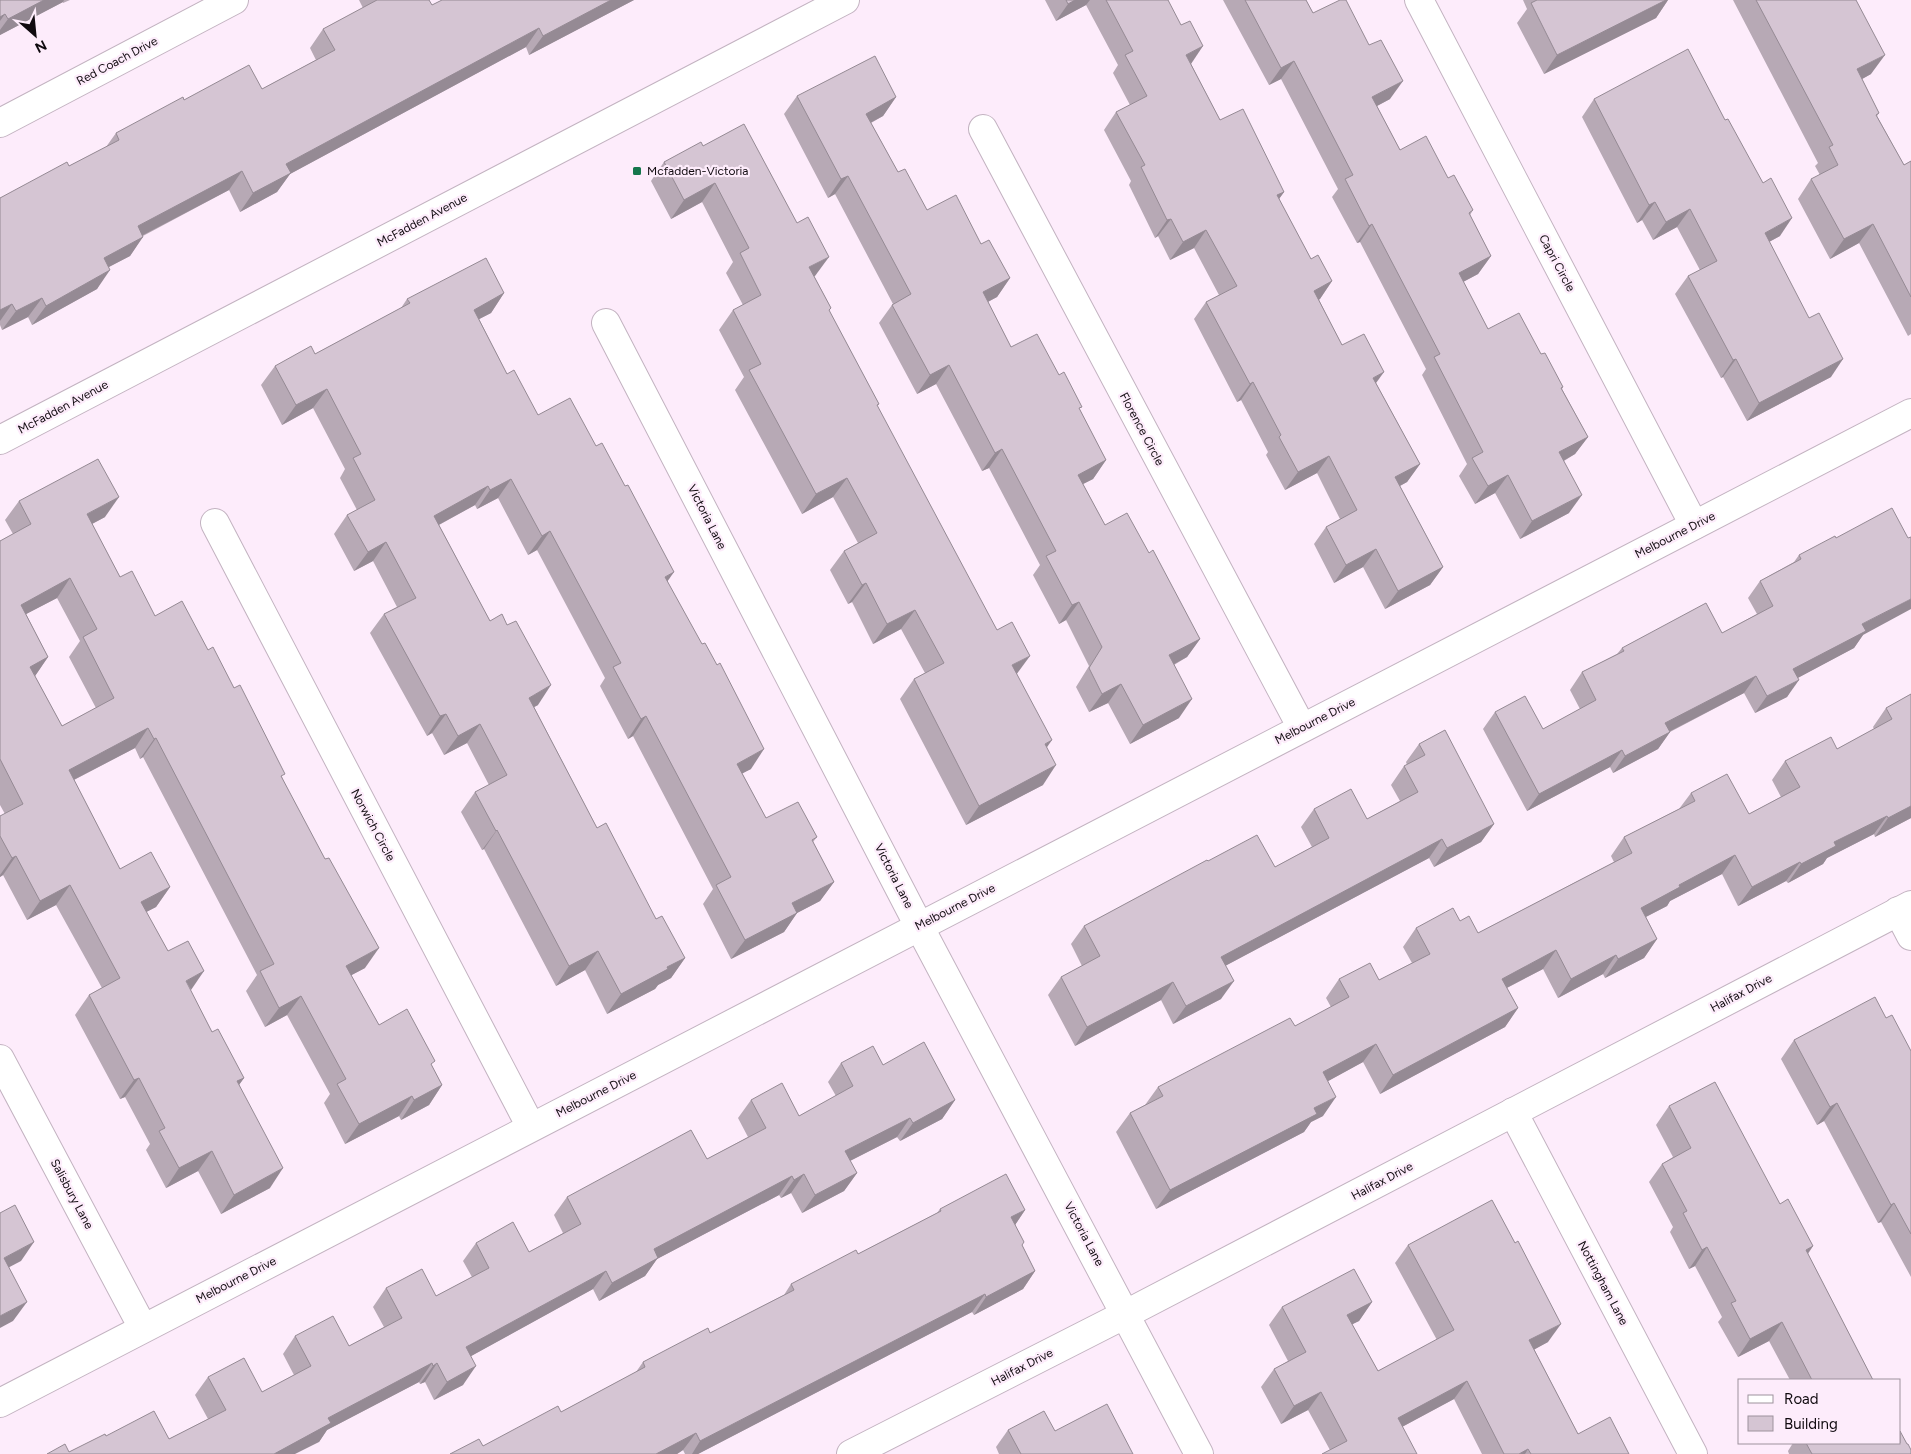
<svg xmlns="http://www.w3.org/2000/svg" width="1911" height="1454" viewBox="0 0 1911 1454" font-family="Figtree,sans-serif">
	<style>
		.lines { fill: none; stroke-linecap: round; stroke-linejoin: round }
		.street-casing { stroke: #c3b3c1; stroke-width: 30 }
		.secondary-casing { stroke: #c3b3c1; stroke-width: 30 }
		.street { stroke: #fff; stroke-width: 28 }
		.secondary { stroke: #fff; stroke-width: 28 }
		.wall { fill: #b7a9b5; fill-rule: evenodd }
		.shaded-wall { fill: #958a94 }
		.building { fill: #d5c5d3; stroke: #958a94; fill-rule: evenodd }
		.poi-dot { fill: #15764c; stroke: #fdecfb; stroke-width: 2 }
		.labels { text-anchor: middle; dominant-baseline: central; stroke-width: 4.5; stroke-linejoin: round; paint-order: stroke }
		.street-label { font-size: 12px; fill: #100a0f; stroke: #fdecfb }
		.poi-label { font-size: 12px; fill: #100a0f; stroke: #fdecfb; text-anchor: start }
	</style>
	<rect width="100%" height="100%" fill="#fdecfb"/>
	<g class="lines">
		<defs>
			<g id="street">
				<polyline points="1419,0 1694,525"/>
				<polyline points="0,123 234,0"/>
				<polyline points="983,129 1302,728"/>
				<polyline points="606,323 919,926 1199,1454"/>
				<polyline points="215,523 531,1127"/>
				<polyline points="1898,911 1911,936"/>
				<polyline points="0,1059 143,1328"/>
				<polyline points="1513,1112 1693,1454"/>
				<polyline points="0,1403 1911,413"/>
				<polyline points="851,1454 1126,1314 1911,905"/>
			</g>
			<polyline id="secondary" points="0,440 845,0"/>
		</defs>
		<!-- street casing -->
		<use href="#street" class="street-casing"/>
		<!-- secondary casing -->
		<use href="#secondary" class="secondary-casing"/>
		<!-- street -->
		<use href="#street" class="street"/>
		<!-- secondary -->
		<use href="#secondary" class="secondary"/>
	</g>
	<!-- wall -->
	<g class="wall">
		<polygon points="0,0 70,0 63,3 63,2 0,35"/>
		<polygon points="359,0 429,0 432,5 442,0 634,0 529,55 526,47 290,174 277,192 240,212 229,190 143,236 130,256 108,267 97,289 32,325 28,317 2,330 0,325 0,198 69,166 106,147 116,133 184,100 262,89 316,60 310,48 323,29 363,8"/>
		<polygon points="1045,0 1168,0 1191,64 1220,120 1284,192 1279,199 1311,259 1332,281 1319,300 1342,345 1376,383 1420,464 1407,482 1400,486 1443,567 1430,585 1385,609 1363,567 1334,583 1314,544 1326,527 1340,519 1317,473 1285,490 1266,455 1268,452 1241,400 1237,402 1194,319 1206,302 1219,295 1194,248 1170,260 1158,236 1155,238 1129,185 1131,181 1104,130 1116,112 1130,105 1113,73 1118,65 1086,5 1056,21"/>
		<polygon points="1223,0 1306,0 1313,13 1390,99 1377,106 1400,150 1448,178 1473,210 1470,215 1491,256 1478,274 1463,282 1488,329 1541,354 1563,387 1562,389 1588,437 1575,454 1564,461 1569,513 1520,539 1495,493 1475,504 1459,476 1467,464 1422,375 1426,369 1360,242 1357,243 1332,197 1338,189 1281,79 1269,85"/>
		<polygon points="1523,0 1668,0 1656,18 1544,74 1517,23 1527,9"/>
		<polygon points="1733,0 1856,0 1871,74 1862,79 1879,113 1877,116 1904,165 1911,161 1911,334 1908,336 1859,243 1830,259 1798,199 1811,179 1820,175 1815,166 1818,163"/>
		<polygon points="797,96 896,97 883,116 871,123 898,172 927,210 981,244 1010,278 997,297 988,302 1011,347 1059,375 1080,410 1106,460 1093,479 1083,484 1105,525 1149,553 1200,639 1187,657 1174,665 1179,718 1130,744 1108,703 1089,712 1076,687 1089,666 1066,620 1059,624 1033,575 1040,565 989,468 982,471 936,384 917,394 879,323 892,305 893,304 835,194 828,198 784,114"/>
		<polygon points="1594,99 1780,236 1769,242 1831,377 1747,421 1723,377 1721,378 1675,294 1688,276 1700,270 1677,227 1653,240 1642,220 1637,223 1582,117"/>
		<polygon points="703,146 815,276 814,276 831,308 829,311 879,404 877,406 1017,675 1047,747 1043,785 966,825 900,699 914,679 925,673 901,629 873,644 852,602 848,604 830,570 844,551 858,543 833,497 802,514 735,390 744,377 719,330 733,310 743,305 726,273 733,262 702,202 671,219 651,181 664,162"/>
		<polygon points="504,293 491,313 479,319 507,374 538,415 667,581 751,769 742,773 766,818 817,837 813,842 834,882 820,901 797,913 784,932 731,959 703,904 713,889 633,736 628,739 600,686 605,678 537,550 528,555 498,498 477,509 475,505 439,525 490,621 538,705 534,707 597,828 656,919 685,958 671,978 658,985 655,989 607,1014 585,970 556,986 484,849 482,850 461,812 475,792 489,785 467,743 444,755 432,733 427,736 370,633 384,614 397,607 373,561 354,571 334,534 347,515 357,510 340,478 345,469 313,408 282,425 261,385 275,366 315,354 401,308 407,299"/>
		<path d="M19 501 105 517 92 524 120 577 155 616 208 650 234 688 282 777 365 968 351 975 379 1025 432 1066 442 1085 429 1105 401 1120 399 1116 345 1144 324 1103 330 1094 287 1015 265 1027 246 991 257 975 143 757 140 759 135 748 74 780 120 869 170 887 156 907 146 912 190 990 212 1032 244 1078 239 1085 270 1188 221 1214 198 1171 166 1188 146 1150 150 1144 125 1097 120 1099 75 1015 89 995 102 988 56 905 27 920 3 875 0 877V816L5 814 0 805V541L13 534 5 520ZM57 598 80 641 69 657 96 708 62 726 35 676 48 657 26 614Z"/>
		<polygon points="1799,555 1863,635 1854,648 1797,678 1787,697 1755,713 1744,693 1670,732 1658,749 1613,773 1610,767 1527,811 1483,729 1495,712 1543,729 1580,709 1570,690 1582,672 1617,654 1622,648 1722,633 1757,614 1748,598 1760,581 1794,562"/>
		<polygon points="1911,694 1911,818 1875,837 1874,834 1827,858 1823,864 1788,883 1786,881 1738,906 1722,874 1670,901 1667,906 1646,917 1657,939 1644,958 1605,978 1603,974 1558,998 1543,969 1507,988 1518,1008 1505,1027 1380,1094 1363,1062 1328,1081 1323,1116 1311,1122 1304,1132 1156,1209 1116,1132 1130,1113 1145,1105 1158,1087 1295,1026 1331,1007 1326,998 1339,979 1379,980 1412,963 1403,947 1416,928 1460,921 1478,933 1614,862 1611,856 1624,837 1679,809 1691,793 1749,814 1781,797 1772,780 1785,761 1837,749 1874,729 1873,727 1886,708"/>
		<polygon points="1419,744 1494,824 1481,842 1434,867 1429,858 1225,966 1221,999 1173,1024 1161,1000 1075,1046 1048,995 1061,977 1082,966 1071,944 1084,926 1208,861 1275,867 1312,847 1301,827 1314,809 1367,819 1400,801 1391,785 1404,766 1407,765 1406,762"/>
		<polygon points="1886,1018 1911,1051 1911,1277 1881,1222 1878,1223 1824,1121 1817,1125 1781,1059 1794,1040"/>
		<polygon points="841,1063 883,1065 955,1100 942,1119 900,1141 897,1137 850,1161 857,1173 844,1191 802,1213 791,1193 781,1198 779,1195 657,1259 645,1276 599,1301 593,1289 471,1356 463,1385 434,1400 425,1382 420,1384 419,1382 327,1430 319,1442 69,1452 106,1436 169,1439 208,1419 195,1395 208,1377 262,1392 294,1375 283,1354 295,1336 349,1346 384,1327 373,1307 386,1288 436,1296 472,1277 463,1261 476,1243 529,1252 563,1233 554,1215 567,1197 707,1159 748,1137 738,1118 751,1100 799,1116 836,1096 828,1082"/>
		<polygon points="1669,1106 1780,1204 1813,1246 1808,1254 1873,1380 1790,1380 1769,1341 1738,1357 1718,1322 1722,1317 1695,1266 1689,1269 1670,1232 1673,1227 1649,1182 1662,1164 1673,1157 1656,1125"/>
		<polygon points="940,1209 1025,1210 1015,1225 1022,1245 1035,1271 1023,1289 974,1315 972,1312 698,1454 685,1454 683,1450 677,1454 450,1454 483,1446 561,1412 636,1372 643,1362 710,1333 784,1295 791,1284 858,1254 937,1213"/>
		<polygon points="1408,1245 1548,1342 1534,1349 1578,1434 1629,1454 1482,1454 1454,1399 1402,1427 1330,1450 1308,1410 1281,1424 1261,1387 1274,1369 1288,1361 1269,1325 1282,1307 1372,1302 1359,1321 1352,1324 1378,1371 1437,1340 1395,1263"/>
		<polygon points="1008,1430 1055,1431 1133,1454 999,1454 996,1447"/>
		<polygon points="1793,1443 1900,1443 1911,1454 1789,1454 1788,1451"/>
	</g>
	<!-- shaded-wall -->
	<g class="shaded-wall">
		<polygon points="44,0 64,0 63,2 0,35 0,30 8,19"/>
		<polygon points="611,0 634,0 529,55 543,36"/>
		<polygon points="1075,0 1090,0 1086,5 1056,21 1068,4"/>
		<polygon points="1666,0 1668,0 1656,18 1544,74 1557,55"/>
		<polygon points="5,14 0,21 0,17"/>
		<polygon points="539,28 526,47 290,174 277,192 240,212 253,193 286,164"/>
		<polygon points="1203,46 1191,64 1186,55"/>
		<polygon points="1885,55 1871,74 1844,89 1857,69"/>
		<polygon points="1294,61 1281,79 1269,85 1281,68"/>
		<polygon points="1403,81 1390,99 1360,115 1372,97"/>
		<polygon points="896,97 883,116 853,132 866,114"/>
		<polygon points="242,171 229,190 124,245 138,226"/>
		<polygon points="848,176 835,194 828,198 841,179"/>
		<polygon points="715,183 702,202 671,219 684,200"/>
		<polygon points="1284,192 1271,210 1277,195"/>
		<polygon points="1655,202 1642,220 1637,223 1649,205"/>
		<polygon points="1690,209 1677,227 1653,240 1666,222"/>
		<polygon points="1792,218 1780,236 1752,251 1765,233"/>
		<polygon points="1171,219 1158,236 1155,238 1167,220"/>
		<polygon points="1372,224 1360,242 1357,243 1369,226"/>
		<polygon points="1873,224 1859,243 1830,259 1844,239"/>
		<polygon points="1206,230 1194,248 1170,260 1183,242"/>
		<polygon points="143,237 130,256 90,277 104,258"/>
		<polygon points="1491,256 1478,274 1446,291 1459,273"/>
		<polygon points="829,257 815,276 795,286 809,267"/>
		<polygon points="110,270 97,289 32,325 46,306"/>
		<polygon points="1010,278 997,297 970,311 983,292"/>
		<polygon points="1332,281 1320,299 1302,309 1314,291"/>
		<polygon points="504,293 491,313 460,329 474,310"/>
		<polygon points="42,298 28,317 2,330 16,311"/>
		<polygon points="12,304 0,321 0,310"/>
		<polygon points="1736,359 1723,377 1721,378 1733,360"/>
		<polygon points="1843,359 1831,377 1747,421 1759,403"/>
		<polygon points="949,365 936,384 917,394 930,375"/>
		<polygon points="1384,372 1371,390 1373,378"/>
		<polygon points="1253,382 1241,400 1237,402 1250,384"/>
		<polygon points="327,389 313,408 282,425 296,405"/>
		<polygon points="1588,437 1575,454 1547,470 1559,452"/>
		<polygon points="1002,449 989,468 982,471 995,453"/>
		<polygon points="1329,456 1317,473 1285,490 1298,472"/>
		<polygon points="1106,460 1093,479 1065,493 1078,475"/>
		<polygon points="1420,464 1407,482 1383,495 1395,477"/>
		<polygon points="1508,475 1495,493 1475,504 1488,486"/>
		<polygon points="847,478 833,497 802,514 816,494"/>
		<polygon points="511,479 498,498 477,509 490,490"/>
		<polygon points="488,486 475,505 420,535 434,516"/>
		<polygon points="1582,495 1569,513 1520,539 1532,521"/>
		<polygon points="119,497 105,517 73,534 87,514"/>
		<polygon points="550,531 537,550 528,555 542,536"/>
		<polygon points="386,542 373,561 354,571 368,552"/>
		<polygon points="1376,549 1363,567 1334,583 1346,565"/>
		<polygon points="1443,567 1430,585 1385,609 1398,591"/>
		<polygon points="674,572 660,592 665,577"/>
		<polygon points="70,578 57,598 7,624 21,605"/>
		<polygon points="866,583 852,602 848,604 862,585"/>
		<polygon points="1911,599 1911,609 1863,635 1854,648 1781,687 1793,669 1862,624"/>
		<polygon points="1079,602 1066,620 1059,624 1072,605"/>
		<polygon points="915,610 901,629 873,644 887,624"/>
		<polygon points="1200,639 1187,657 1156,674 1169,655"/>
		<polygon points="1030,656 1016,675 1012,665"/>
		<polygon points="48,657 35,676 30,667"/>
		<polygon points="1756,676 1744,693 1653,740 1665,723"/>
		<polygon points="1799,680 1787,697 1755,713 1767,696"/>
		<polygon points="1121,684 1108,703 1089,712 1102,694"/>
		<polygon points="551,685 538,705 515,717 529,698"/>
		<polygon points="1192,699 1179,718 1130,744 1143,725"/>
		<polygon points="446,714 432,733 427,736 440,716"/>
		<polygon points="646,716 633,736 628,739 641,719"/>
		<polygon points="480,724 467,743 444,755 458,736"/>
		<polygon points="148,728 135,748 56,789 69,770"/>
		<polygon points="1670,732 1658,749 1613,773 1625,756"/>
		<polygon points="156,738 143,757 140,759 154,739"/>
		<polygon points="1052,740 1038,760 1045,744"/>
		<polygon points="764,749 751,769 724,783 737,764"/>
		<polygon points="1622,750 1610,767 1527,811 1539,794"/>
		<polygon points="1056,765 1043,785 966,825 979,806"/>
		<polygon points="1911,806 1911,818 1875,837 1888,818"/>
		<polygon points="1887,816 1874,834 1827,858 1823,864 1788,883 1801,864 1834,842"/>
		<polygon points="1494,824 1481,842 1434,867 1447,848"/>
		<polygon points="497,830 484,849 482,850 496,831"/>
		<polygon points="1442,839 1429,858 1208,975 1221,957"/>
		<polygon points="1735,855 1722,874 1670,901 1667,906 1628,926 1641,908 1679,885"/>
		<polygon points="16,856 3,875 0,877 0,875 12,858"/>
		<polygon points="1800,862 1786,881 1738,906 1752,887"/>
		<polygon points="834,882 820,901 797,913 784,932 731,959 745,940 792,903"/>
		<polygon points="70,885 56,905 27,920 40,901"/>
		<polygon points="170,887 156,907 127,922 141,902"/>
		<polygon points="1657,939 1644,958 1605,978 1618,959"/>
		<polygon points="379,948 365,968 333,985 346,966"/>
		<polygon points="1556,950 1543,969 1489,997 1502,979"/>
		<polygon points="598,951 585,970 556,986 569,966"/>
		<polygon points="1616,955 1603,974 1558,998 1571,979"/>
		<polygon points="685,958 671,978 658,985 655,989 607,1014 621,994 667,967"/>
		<polygon points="204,971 191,990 186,981"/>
		<polygon points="1234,981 1221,999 1173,1024 1186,1006"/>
		<polygon points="1173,982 1161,1000 1075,1046 1087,1027"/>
		<polygon points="301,996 287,1015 265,1027 279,1008"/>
		<polygon points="1518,1008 1505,1027 1380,1094 1393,1075"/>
		<polygon points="1376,1044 1363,1062 1310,1091 1323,1072"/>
		<polygon points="139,1078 125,1097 120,1099 134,1080"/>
		<polygon points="244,1078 230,1097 237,1081"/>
		<polygon points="442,1085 429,1105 401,1120 414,1100"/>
		<polygon points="412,1096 399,1116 345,1144 359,1124"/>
		<polygon points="1336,1097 1323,1116 1311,1122 1304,1132 1156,1209 1170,1190 1314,1108"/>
		<polygon points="955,1100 942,1119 900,1141 913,1123"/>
		<polygon points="1837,1103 1824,1121 1817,1125 1830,1107"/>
		<polygon points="910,1118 897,1137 832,1170 845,1151"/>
		<polygon points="212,1151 198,1171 166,1188 179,1168"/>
		<polygon points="283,1168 270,1188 221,1214 234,1195"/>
		<polygon points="857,1173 844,1191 802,1213 815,1195"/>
		<polygon points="804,1174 791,1193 781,1198 794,1180"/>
		<polygon points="792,1176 779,1195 657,1259 645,1276 599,1301 612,1283 654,1249"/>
		<polygon points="1894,1203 1881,1222 1878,1223 1891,1205"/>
		<polygon points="1025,1210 1013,1228 1011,1217"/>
		<polygon points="34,1242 21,1261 0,1272 4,1258"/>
		<polygon points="1813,1246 1800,1264 1806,1250"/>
		<polygon points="1707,1247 1695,1266 1689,1269 1702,1250"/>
		<polygon points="606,1271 593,1289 453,1366 466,1347"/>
		<polygon points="1035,1271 1023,1289 974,1315 986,1297"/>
		<polygon points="985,1294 972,1312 698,1454 692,1454 700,1441"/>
		<polygon points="27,1302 13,1321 0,1328 0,1316"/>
		<polygon points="1372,1302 1359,1321 1335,1333 1347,1315"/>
		<polygon points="1782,1322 1769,1341 1738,1357 1750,1339"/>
		<polygon points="1561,1324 1548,1342 1517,1359 1529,1340"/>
		<polygon points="432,1363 419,1382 327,1430 319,1442 295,1454 274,1454 328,1418"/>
		<polygon points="437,1363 425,1382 420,1384 433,1366"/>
		<polygon points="476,1366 463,1385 434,1400 447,1382"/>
		<polygon points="1467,1381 1454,1399 1385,1436 1398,1418"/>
		<polygon points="1321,1392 1308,1410 1281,1424 1294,1406"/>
		<polygon points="696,1433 683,1450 677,1454 656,1454"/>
		<polygon points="1528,1449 1525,1454 1519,1454"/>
	</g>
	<!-- building -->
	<g class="building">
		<polygon points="0,0 44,0 8,19 5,14 0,17"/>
		<polygon points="377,0 429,0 432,5 442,0 611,0 543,36 539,28 286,164 291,173 253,193 242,171 138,226 143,237 104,258 110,270 46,306 42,298 16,311 12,304 0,310 0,198 67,162 69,166 119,140 116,133 183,97 184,100 249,65 262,89 335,50 323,29"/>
		<polygon points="1066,0 1075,0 1068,4"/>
		<polygon points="1106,0 1168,0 1181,25 1190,21 1203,46 1186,55 1220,120 1243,109 1284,192 1277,195 1311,259 1318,255 1332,281 1314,291 1342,345 1364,334 1384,372 1373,378 1420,464 1395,477 1443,567 1398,591 1376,549 1346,565 1326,527 1357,510 1329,456 1298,472 1279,437 1281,435 1253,382 1250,384 1206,302 1237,286 1206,230 1183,242 1171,219 1167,220 1141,167 1145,165 1116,112 1147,96 1125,55 1133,51"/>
		<polygon points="1245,0 1306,0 1313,13 1340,0 1346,0 1369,45 1381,40 1403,81 1372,97 1400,150 1426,136 1448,178 1454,175 1473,210 1469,213 1491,256 1459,273 1488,329 1519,313 1541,354 1545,353 1563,387 1561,388 1588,437 1559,452 1582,495 1532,521 1508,475 1488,486 1472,458 1483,452 1434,357 1440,354 1372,224 1369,226 1345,179 1353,175 1294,61 1281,68"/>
		<polygon points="1537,0 1666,0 1557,55 1531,3"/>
		<polygon points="1756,0 1856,0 1885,55 1857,69 1879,113 1876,115 1904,165 1911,161 1911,297 1873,224 1844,239 1811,179 1838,165 1829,147 1833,145"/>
		<polygon points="1688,49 1725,120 1728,119 1763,183 1771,178 1792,218 1765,233 1809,318 1819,313 1843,359 1759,403 1736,359 1733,360 1688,276 1717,261 1690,209 1666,222 1655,202 1649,205 1594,99"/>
		<polygon points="875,56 896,97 866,114 898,172 905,169 927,210 956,195 981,244 989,240 1010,278 983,292 1011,347 1037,334 1059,375 1064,372 1082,407 1079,408 1106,460 1078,475 1105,525 1127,513 1149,553 1153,550 1200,639 1169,655 1192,699 1143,725 1121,684 1102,694 1089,668 1102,647 1079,602 1072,605 1046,556 1056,551 1002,449 995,453 949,365 930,375 892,305 911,294 848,176 841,179 797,96"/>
		<polygon points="744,124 797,223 808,217 829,257 809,267 831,308 829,310 879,404 877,405 997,630 1012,622 1030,656 1012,665 1052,740 1045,744 1056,765 979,806 914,679 944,663 915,610 887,624 866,583 862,585 844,551 877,533 847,478 816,494 749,370 761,364 733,310 761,295 740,253 749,248 715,183 684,200 664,162 701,142 703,146"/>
		<polygon points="486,258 504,293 474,310 507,374 514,370 538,415 570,398 596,446 602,443 625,486 628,485 674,572 665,577 702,644 705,643 717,665 720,663 764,749 737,764 766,818 798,802 817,837 812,840 834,882 792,903 797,913 745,940 716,885 731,877 646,716 641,719 613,667 621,663 550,531 542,536 511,479 490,490 488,486 434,516 490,621 502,614 507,625 516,621 551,685 529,698 597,828 606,823 656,919 662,916 685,958 667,967 668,969 621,994 598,951 569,966 497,830 496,831 475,792 507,775 480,724 458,736 446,714 440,716 384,614 416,598 386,542 368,552 347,515 375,500 353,458 361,454 327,389 296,405 275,366 311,346 315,354 410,303 407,299"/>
		<path d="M98 459 119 497 87 514 120 577 132 571 155 616 182 601 208 650 213 647 234 688 240 685 285 774 281 776 325 859 329 858 379 948 346 966 379 1025 407 1009 435 1061 431 1064 442 1085 414 1100 412 1096 359 1124 337 1084 346 1079 301 996 279 1008 260 971 274 964 156 738 154 739 148 728 69 770 120 869 151 852 170 887 141 902 168 951 188 941 204 971 186 981 212 1032 218 1029 244 1078 237 1081 283 1168 234 1195 212 1151 179 1168 159 1131 165 1128 139 1078 134 1080 89 995 120 978 70 885 40 901 16 856 12 858 0 836V816L23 804 0 759V541L31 524 19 501ZM70 578 97 629 83 637 114 698 62 726 30 667 48 657 21 605Z"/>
		<polygon points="1892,508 1908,538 1911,537 1911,599 1862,624 1866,631 1793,669 1799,680 1767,696 1756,676 1665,723 1670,732 1625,756 1622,750 1539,794 1495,712 1525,696 1543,729 1596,700 1582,672 1624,651 1622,648 1706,603 1722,633 1773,606 1760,581 1801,559 1799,555 1835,536 1836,538"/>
		<polygon points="1911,694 1911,806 1888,818 1887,816 1834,842 1836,846 1801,864 1800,862 1752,887 1735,855 1679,885 1680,887 1641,908 1657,939 1618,959 1616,955 1571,979 1556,950 1502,979 1518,1008 1393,1075 1376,1044 1323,1072 1336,1097 1314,1108 1317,1114 1170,1190 1130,1113 1163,1096 1158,1087 1290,1018 1295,1026 1349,997 1339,979 1370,963 1379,980 1430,954 1416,928 1453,908 1460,921 1469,916 1478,933 1632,853 1624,837 1695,801 1691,793 1727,774 1749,814 1800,787 1785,761 1831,737 1837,749 1892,719 1886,708"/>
		<polygon points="1445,730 1494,824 1447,848 1442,839 1221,957 1234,981 1186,1006 1173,982 1087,1027 1061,977 1100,956 1084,926 1207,860 1208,861 1257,835 1275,867 1329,838 1314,809 1351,789 1367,819 1418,792 1404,766 1425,755 1419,744"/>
		<polygon points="1875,997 1886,1018 1892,1015 1911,1051 1911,1234 1894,1203 1891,1205 1837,1103 1830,1107 1794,1040"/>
		<polygon points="924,1042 955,1100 913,1123 910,1118 845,1151 857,1173 815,1195 804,1174 794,1180 792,1176 654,1249 658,1258 612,1283 606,1271 466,1347 476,1366 447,1382 437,1363 433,1366 432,1363 328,1418 331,1423 274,1454 47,1454 65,1444 69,1452 105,1434 106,1436 154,1411 169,1439 226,1410 208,1377 244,1358 262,1392 311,1366 295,1336 333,1316 349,1346 402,1318 386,1288 422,1269 436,1296 489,1268 476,1243 513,1222 529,1252 581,1224 567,1197 691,1130 707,1159 766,1128 751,1100 782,1083 799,1116 853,1086 841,1063 873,1046 883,1065"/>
		<polygon points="1715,1082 1780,1204 1788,1199 1813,1246 1806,1250 1873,1380 1812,1380 1782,1322 1750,1339 1731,1303 1736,1301 1707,1247 1702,1250 1683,1213 1687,1211 1662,1164 1691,1148 1669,1106"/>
		<polygon points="1006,1174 1025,1210 1011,1217 1024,1242 1022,1245 1035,1271 986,1297 985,1294 700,1441 696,1433 656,1454 450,1454 479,1439 483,1446 558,1406 561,1412 645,1367 643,1362 708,1328 710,1333 794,1290 791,1284 856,1250 858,1254 941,1211 940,1209"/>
		<polygon points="1492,1200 1515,1243 1518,1241 1561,1324 1529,1340 1578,1434 1610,1417 1629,1454 1531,1454 1528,1449 1519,1454 1504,1454 1467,1381 1398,1418 1417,1454 1322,1454 1347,1441 1321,1392 1294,1406 1274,1369 1306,1352 1282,1307 1354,1269 1372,1302 1347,1315 1378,1371 1454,1330 1408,1245"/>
		<polygon points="15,1205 34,1242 4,1258 27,1302 0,1316 0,1213"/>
		<polygon points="1107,1404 1133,1454 1021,1454 1008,1430 1044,1411 1055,1431"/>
		<polygon points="1900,1431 1907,1444 1908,1444 1911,1450 1911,1454 1812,1454 1806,1443 1900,1443"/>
	</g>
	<!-- markers -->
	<rect class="poi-dot" x="632" y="166" width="10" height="10" rx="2.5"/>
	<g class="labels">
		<!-- street labels -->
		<g class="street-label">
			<text transform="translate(117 61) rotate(-28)">Red Coach Drive</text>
			<text transform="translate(422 220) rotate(-28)">McFadden Avenue</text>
			<text transform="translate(1557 263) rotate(62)">Capri Circle</text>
			<text transform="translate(63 407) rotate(-28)">McFadden Avenue</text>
			<text transform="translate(1142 429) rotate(62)">Florence Circle</text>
			<text transform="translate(707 517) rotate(63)">Victoria Lane</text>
			<text transform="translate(1675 535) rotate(-27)">Melbourne Drive</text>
			<text transform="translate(1315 721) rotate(-27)">Melbourne Drive</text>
			<text transform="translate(373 825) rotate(62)">Norwich Circle</text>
			<text transform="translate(894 876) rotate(63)">Victoria Lane</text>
			<text transform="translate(955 907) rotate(-27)">Melbourne Drive</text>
			<text transform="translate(1741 993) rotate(-28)">Halifax Drive</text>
			<text transform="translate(596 1094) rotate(-27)">Melbourne Drive</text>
			<text transform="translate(1382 1181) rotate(-28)">Halifax Drive</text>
			<text transform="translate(72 1194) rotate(62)">Salisbury Lane</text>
			<text transform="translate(1084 1234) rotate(62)">Victoria Lane</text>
			<text transform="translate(236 1280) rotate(-27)">Melbourne Drive</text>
			<text transform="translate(1603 1283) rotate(62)">Nottingham Lane</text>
			<text transform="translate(1022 1367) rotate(-27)">Halifax Drive</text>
		</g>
		<!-- poi labels -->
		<g class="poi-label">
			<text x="647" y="171">Mcfadden-Victoria</text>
		</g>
	</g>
	<!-- legend -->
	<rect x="1738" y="1379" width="162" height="65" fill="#fdecfb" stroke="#9e929d"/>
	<rect x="1748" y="1395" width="25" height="8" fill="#ffffff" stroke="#9e929d"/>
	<text x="1784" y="1404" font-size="15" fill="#100a0f">Road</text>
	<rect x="1748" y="1416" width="25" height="15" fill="#d5c5d3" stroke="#9e929d"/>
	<text x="1784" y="1429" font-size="15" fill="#100a0f">Building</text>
	<!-- north arrow -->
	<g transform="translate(35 35) rotate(153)" stroke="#fdecfb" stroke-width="4" paint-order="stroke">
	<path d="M0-4L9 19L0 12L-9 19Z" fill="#100a0f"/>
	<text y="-8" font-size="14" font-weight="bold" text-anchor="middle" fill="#100a0f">N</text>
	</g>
</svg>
